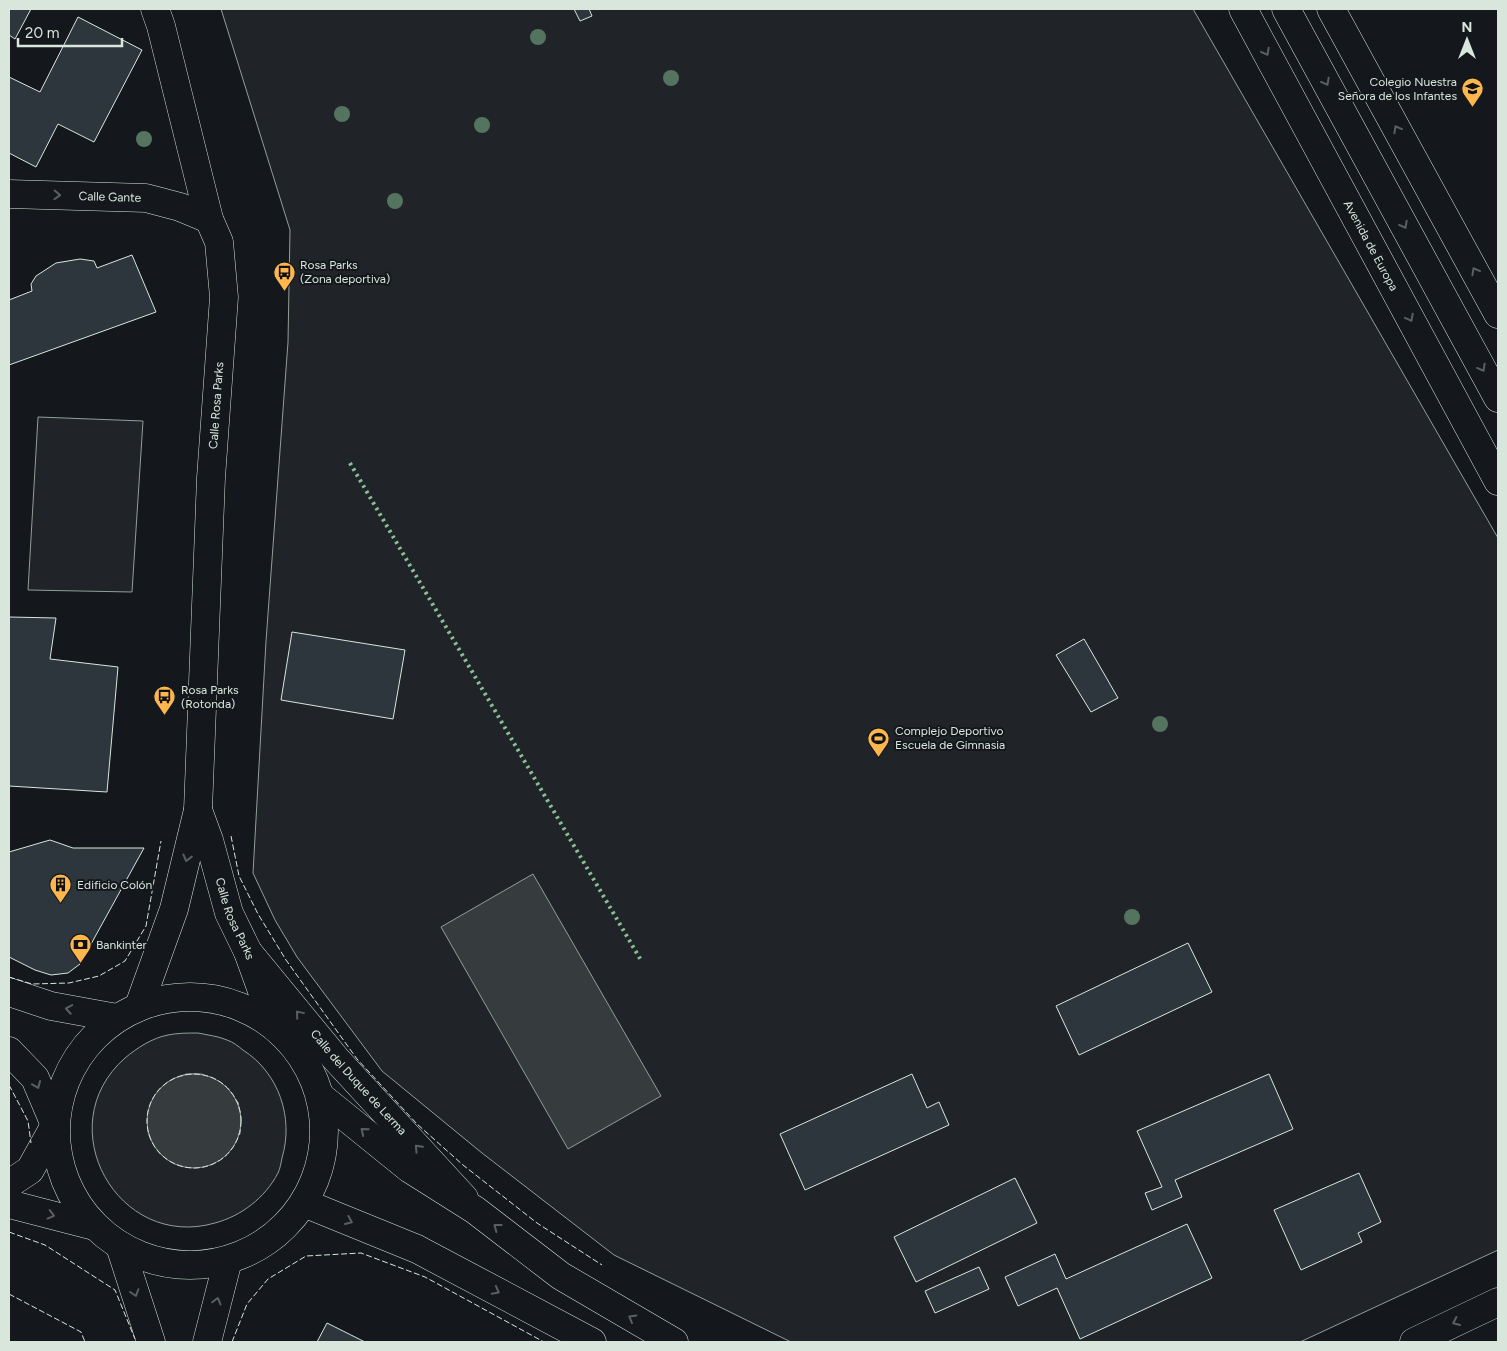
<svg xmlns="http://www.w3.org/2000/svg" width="1507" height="1351" viewBox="0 0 1507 1351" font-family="Figtree,sans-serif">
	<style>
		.green { fill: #202428; stroke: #939e99; fill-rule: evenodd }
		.water { fill: #363b3e; stroke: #939e99 }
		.building { fill: #2c363c; stroke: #d8e6dc }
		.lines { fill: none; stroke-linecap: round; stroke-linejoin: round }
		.minor-casing { stroke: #d8e6dc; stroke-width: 29 }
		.major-casing { stroke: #d8e6dc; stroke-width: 29 }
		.minor { stroke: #14181c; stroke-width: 28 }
		.major { stroke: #14181c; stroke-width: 28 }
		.hedge { stroke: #8ac095; stroke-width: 4; stroke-dasharray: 2.5 4; stroke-linecap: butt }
		.fence { stroke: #d8e6dc; stroke-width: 1; stroke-dasharray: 6 2.5; stroke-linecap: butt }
		.tree { fill: #55745f }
		.oneway { stroke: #59605f }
		.labels { text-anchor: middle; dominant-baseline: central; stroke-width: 4; stroke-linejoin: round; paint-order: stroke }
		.poi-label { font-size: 12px; fill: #d8e6dc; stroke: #14181c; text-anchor: start }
		.street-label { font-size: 12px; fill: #d8e6dc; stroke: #14181c }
	</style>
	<rect width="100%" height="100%" fill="#14181c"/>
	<!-- green -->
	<g class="green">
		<polygon points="221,9 1193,9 1498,538 1498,1250 1300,1342 791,1342 614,1255 482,1153 382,1071 297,957 275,920 253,873 266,641 288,342 290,230"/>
		<polygon points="38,417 143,421 132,592 28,590"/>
		<path d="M198 1033C207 1035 218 1036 227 1040 233 1042 238 1046 243 1050 279 1073 294 1118 282 1158 281 1163 280 1169 278 1173 265 1198 241 1216 215 1223 118 1251 48 1126 125 1058 137 1048 152 1038 168 1035 177 1033 188 1033 198 1033ZM186 1074H202L238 1102 241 1118 240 1134 165 1158 155 1147 148 1133 171 1080Z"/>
	</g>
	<!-- water -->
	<g class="water">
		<polygon points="533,874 661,1096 568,1149 441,927"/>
		<circle cx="194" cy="1121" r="47"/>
	</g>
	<!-- building -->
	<g class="building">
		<polygon points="9,9 31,9 15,39 9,35"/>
		<polygon points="574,9 589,9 592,16 580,21"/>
		<polygon points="78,17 142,50 94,142 58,124 36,167 9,153 9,77 40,92"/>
		<polygon points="132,255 156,312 9,365 9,300 32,291 31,284 36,276 56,263 80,259 94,261 97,268"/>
		<polygon points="9,617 56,618 50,659 118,667 107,792 9,786"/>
		<polygon points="292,632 405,650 393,719 281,700"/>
		<polygon points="1084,639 1118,698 1091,712 1056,655"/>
		<polygon points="50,840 73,848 144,848 80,964 68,973 51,975 35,970 9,957 9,852"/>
		<polygon points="1188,943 1212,992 1079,1055 1056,1006"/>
		<polygon points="912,1074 927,1108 939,1102 949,1125 805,1190 780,1134"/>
		<polygon points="1269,1074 1293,1129 1175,1180 1182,1197 1152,1210 1145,1193 1162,1187 1137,1131"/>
		<polygon points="1359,1173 1381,1222 1358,1233 1362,1242 1301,1270 1274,1210"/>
		<polygon points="1015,1178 1037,1223 916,1282 894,1237"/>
		<polygon points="1187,1224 1212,1278 1080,1339 1057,1288 1018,1306 1005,1277 1055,1254 1066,1279"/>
		<polygon points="979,1267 989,1289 935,1313 925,1291"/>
		<polygon points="327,1323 365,1342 317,1342"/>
	</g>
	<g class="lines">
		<defs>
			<g id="minor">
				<path id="s1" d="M1243 9 1498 481"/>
				<path id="s2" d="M9 194 146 198 180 207 209 219"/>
				<path id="s3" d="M198 810 209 840 229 913 248 952 275 1027"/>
				<path id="s4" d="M248 952 336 1059 464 1198"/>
				<path id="s5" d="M139 1006 174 909 198 810 211 478 224 297 219 242 209 219 161 26 155 9"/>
				<polyline points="9,1184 30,1170 55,1125"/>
				<polyline points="9,1204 94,1226"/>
			</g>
			<g id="major">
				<polyline points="1286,9 1498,398"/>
				<polyline points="1331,9 1498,314"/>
				<polyline points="9,992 51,1006 117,1018"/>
				<circle cx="190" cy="1131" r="134"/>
				<polyline points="9,1051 35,1078 55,1125"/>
				<polyline points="321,1097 410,1169 475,1210 561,1276 674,1342"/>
				<polyline points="304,1203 417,1249 592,1342"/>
				<polyline points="120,1246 151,1342"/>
				<polyline points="207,1342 228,1260"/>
				<polyline points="1414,1342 1498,1302"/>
			</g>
		</defs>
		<!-- minor casing -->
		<use href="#minor" class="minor-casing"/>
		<!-- major casing -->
		<use href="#major" class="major-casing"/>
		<!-- minor -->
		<use href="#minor" class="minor"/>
		<!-- major -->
		<use href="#major" class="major"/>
		<!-- hedge -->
		<polyline class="hedge" points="350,463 642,962"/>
		<!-- fence -->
		<g class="fence">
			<polyline points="231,836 239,876 258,914 286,960 357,1059 417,1124 463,1165 537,1223 602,1265"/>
			<polyline points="9,977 32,984 69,983 99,976 125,961 146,926 161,841"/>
			<circle cx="194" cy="1121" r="47"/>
			<polyline points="9,1085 28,1121 31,1143"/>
			<polyline points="9,1232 45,1245 115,1290 135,1339"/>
			<polyline points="9,1294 81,1332 85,1342"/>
			<polyline points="232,1342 247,1304 268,1279 306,1256 361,1253 425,1277 544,1342"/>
		</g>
	</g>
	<!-- trees -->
	<g class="tree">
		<circle cx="538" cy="37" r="8"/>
		<circle cx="671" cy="78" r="8"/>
		<circle cx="342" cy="114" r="8"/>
		<circle cx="482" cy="125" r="8"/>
		<circle cx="144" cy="139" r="8"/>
		<circle cx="395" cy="201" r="8"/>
		<circle cx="1160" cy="724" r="8"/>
		<circle cx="1132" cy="917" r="8"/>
	</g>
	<!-- one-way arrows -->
	<defs><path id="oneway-chevron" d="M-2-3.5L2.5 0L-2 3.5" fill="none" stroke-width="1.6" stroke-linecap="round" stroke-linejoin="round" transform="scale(1.25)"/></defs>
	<g class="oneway">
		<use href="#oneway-chevron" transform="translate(1266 52) rotate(62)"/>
		<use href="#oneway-chevron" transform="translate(1326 82) rotate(61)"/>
		<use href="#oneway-chevron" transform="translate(1397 129) rotate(-119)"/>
		<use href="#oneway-chevron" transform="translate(57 195) rotate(2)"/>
		<use href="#oneway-chevron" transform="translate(1404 225) rotate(61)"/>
		<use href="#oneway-chevron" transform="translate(1475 271) rotate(-119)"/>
		<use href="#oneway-chevron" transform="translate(1410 318) rotate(62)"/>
		<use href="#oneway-chevron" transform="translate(1482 368) rotate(61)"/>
		<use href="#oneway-chevron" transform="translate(187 858) rotate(104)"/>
		<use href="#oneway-chevron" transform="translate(69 1009) rotate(-170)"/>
		<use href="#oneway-chevron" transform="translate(299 1014) rotate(-130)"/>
		<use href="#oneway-chevron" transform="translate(37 1085) rotate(67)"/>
		<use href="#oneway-chevron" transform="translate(364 1131) rotate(-141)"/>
		<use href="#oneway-chevron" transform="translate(418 1148) rotate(-133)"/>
		<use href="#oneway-chevron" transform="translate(51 1215) rotate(15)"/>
		<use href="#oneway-chevron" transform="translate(349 1221) rotate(23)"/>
		<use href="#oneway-chevron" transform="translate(497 1227) rotate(-143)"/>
		<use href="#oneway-chevron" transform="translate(496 1291) rotate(28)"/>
		<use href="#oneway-chevron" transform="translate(135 1293) rotate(72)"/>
		<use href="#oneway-chevron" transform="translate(217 1301) rotate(-75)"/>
		<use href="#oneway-chevron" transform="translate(632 1318) rotate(-150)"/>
		<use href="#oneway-chevron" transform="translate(1456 1322) rotate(155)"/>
	</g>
	<!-- icons -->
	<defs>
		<symbol id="school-pin" viewBox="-11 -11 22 30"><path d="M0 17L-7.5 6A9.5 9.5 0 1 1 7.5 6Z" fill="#ffb74d" stroke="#14181c"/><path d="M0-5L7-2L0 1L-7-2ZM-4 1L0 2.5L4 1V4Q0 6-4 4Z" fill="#111"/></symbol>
		<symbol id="bus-pin" viewBox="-11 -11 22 30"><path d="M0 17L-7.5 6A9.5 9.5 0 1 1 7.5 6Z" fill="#ffb74d" stroke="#14181c"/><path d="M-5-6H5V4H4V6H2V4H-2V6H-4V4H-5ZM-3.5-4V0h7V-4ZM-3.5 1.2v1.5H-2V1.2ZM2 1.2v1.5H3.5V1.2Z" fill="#111"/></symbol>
		<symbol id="stadium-pin" viewBox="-11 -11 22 30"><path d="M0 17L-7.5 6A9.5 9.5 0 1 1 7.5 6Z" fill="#ffb74d" stroke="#14181c"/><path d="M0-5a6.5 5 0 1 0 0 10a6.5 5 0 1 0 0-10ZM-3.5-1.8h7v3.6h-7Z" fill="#111"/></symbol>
		<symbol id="building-pin" viewBox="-11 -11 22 30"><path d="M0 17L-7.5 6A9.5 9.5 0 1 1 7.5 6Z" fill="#ffb74d" stroke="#14181c"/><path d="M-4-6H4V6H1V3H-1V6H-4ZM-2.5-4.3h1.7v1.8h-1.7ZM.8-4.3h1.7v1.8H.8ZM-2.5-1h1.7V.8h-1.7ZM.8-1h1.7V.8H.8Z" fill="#111"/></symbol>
		<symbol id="bank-pin" viewBox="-11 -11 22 30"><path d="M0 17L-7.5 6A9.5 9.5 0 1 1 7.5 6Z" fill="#ffb74d" stroke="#14181c"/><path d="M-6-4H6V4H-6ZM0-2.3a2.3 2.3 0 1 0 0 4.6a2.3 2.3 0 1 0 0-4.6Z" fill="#111"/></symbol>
	</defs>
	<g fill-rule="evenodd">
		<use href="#school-pin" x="1460" y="76" width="25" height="34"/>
		<use href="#bus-pin" x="272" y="260" width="25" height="34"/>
		<use href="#bus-pin" x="152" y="684" width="25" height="34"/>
		<use href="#stadium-pin" x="866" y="726" width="25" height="34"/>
		<use href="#building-pin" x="48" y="872" width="25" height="34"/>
		<use href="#bank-pin" x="68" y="932" width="25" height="34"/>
	</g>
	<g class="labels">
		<!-- poi labels -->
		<g class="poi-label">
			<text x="1457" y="82" text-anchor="end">Colegio Nuestra<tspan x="1457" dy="14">Señora de los Infantes</tspan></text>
			<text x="300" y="265">Rosa Parks<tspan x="300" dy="14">(Zona deportiva)</tspan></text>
			<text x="181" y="690">Rosa Parks<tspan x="181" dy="14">(Rotonda)</tspan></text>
			<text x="895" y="731">Complejo Deportivo<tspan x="895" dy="14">Escuela de Gimnasia</tspan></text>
			<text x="77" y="885">Edificio Colón</text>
			<text x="96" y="945">Bankinter</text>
		</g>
		<!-- street labels -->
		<g class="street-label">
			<text stroke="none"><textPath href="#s2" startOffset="101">Calle Gante</textPath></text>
			<text stroke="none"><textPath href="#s1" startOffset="269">Avenida de Europa</textPath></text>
			<text stroke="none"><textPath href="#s5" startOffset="610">Calle Rosa Parks</textPath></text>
			<text stroke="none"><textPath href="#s3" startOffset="115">Calle Rosa Parks</textPath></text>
			<text stroke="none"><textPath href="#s4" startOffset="171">Calle del Duque de Lerma</textPath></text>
		</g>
	</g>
	<!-- border -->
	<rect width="1507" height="1351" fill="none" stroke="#d8e6dc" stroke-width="20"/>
	<!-- north arrow -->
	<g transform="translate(1467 40)" stroke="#14181c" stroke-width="4" paint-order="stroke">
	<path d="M0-4L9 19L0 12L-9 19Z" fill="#d8e6dc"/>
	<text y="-8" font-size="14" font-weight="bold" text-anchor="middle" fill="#d8e6dc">N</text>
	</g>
	<!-- scale -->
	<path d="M18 38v8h104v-8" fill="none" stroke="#d8e6dc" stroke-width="2.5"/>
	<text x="25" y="38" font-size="15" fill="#d8e6dc" stroke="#14181c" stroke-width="4" paint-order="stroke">20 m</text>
</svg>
